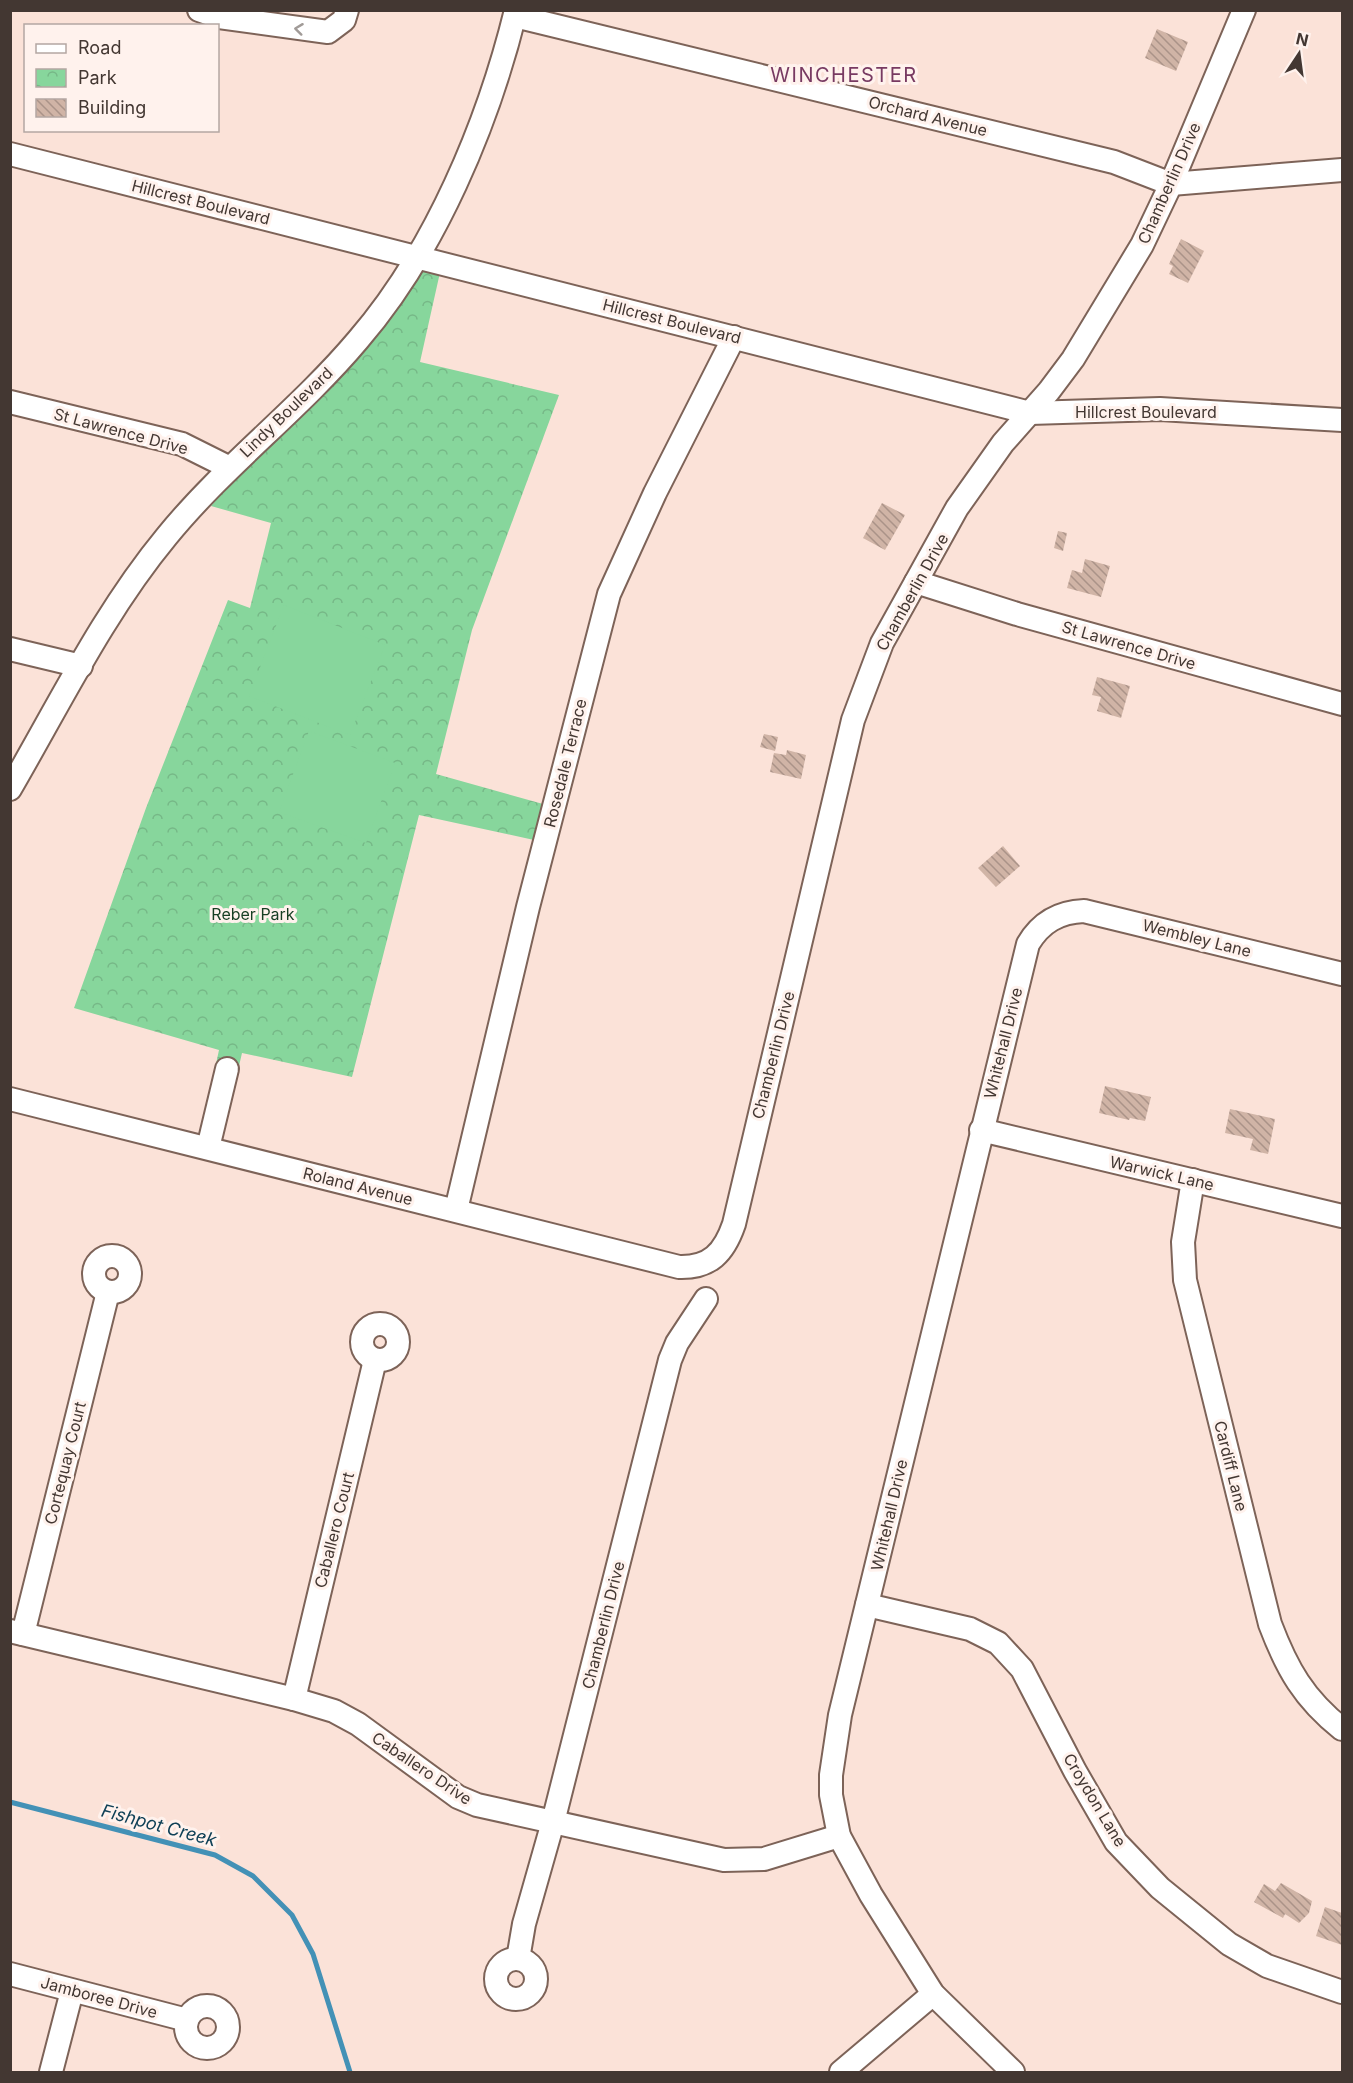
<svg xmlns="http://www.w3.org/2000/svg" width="1353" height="2083" viewBox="0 0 1353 2083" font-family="Inter,sans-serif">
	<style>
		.park { fill: url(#park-crowns) }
		.garden { fill: #87d69c }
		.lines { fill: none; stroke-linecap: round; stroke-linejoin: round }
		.stream { stroke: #4391b6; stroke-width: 5 }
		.building { fill: url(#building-back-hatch) }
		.minor-casing { stroke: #7d6358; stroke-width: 26 }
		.minor { stroke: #fff; stroke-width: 22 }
		.oneway { stroke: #a19b98 }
		.labels { text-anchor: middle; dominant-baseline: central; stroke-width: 6; stroke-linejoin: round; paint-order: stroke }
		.street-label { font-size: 16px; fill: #433732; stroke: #fff2ed }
		.park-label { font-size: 16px; fill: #173e23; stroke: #fff2ed }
		.water-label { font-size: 18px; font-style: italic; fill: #104157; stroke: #fff2ed }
		.quarter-label { font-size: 20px; letter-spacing: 1.5px; fill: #783a62; stroke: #fff2ed }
	</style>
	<defs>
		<pattern id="park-crowns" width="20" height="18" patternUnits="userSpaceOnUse" patternTransform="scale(1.5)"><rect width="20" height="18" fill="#87d69c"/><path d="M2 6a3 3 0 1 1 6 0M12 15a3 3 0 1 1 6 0" fill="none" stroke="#76b887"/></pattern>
		<pattern id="building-back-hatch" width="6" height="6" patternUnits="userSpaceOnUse" patternTransform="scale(1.5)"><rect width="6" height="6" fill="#d0b4a6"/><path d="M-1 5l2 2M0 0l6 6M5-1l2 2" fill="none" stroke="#aa9388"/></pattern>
	</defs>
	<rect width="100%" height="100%" fill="#fbe2d8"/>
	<!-- park -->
	<polygon class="park" points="421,258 441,268 420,362 559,395 472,630 436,774 543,804 534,840 419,815 352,1077 242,1053 233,1092 211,1087 219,1050 74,1008 146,808 228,600 250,608 271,523 211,506"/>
	<!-- garden -->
	<g class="garden">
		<polygon points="284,605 385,645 350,735 249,696"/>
		<polygon points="309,731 395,763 366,843 279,812"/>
	</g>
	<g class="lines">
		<!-- stream -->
		<polyline class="stream" points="10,1802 215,1855 253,1876 292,1915 313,1954 350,2072"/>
	</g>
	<!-- building -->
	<g class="building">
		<polygon points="1157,29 1188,42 1176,71 1145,58"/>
		<polygon points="1181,239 1204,251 1188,283 1169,274 1173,266 1169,264"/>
		<polygon points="882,503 905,515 885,550 863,538"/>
		<polygon points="1058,531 1067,533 1063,551 1054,548"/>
		<polygon points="1085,559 1110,566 1101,597 1067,588 1072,570 1082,573"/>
		<polygon points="1097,677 1130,686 1121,718 1097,711 1101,697 1092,695"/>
		<polygon points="764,734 778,737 775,751 760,747"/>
		<polygon points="787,750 806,755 801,779 770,772 774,753 786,755"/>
		<polygon points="1003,846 1020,866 996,887 978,868"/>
		<polygon points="1105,1086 1151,1097 1145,1121 1130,1118 1129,1120 1099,1113"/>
		<polygon points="1230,1109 1275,1119 1268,1154 1250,1150 1253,1139 1225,1133"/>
		<polygon points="1281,1883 1312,1901 1309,1913 1299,1923 1285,1914 1283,1918 1254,1902 1264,1884 1275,1891"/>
		<polygon points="1325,1907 1342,1913 1342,1945 1316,1936"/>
	</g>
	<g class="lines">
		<defs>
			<g id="minor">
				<polyline points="199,10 219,17 328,32 344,20 347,10"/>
				<polyline points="515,16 1114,162 1171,184 1342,170"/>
				<polyline points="10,154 1030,413 1160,409 1342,420"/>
				<polyline points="10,402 182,444 228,467"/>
				<polyline points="916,582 1017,614 1342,704"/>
				<polyline points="10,649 81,666"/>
				<path d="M10 789C60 703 104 612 167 536 225 465 299 410 358 340 435 251 488 124 516 10"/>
				<path d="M10 1099 679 1267C710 1268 724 1253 734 1224L853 720 882 643 957 508 1003 443 1049 391 1073 359 1142 245 1171 184 1244 10"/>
				<polyline points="981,1130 1342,1216"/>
				<polyline points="208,1148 227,1069"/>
				<path d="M1193 1180 1183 1242 1185 1280 1270 1624C1287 1669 1304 1699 1342 1729"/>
				<polyline points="456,1210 528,907 609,594 655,493 734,337"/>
				<circle cx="112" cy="1274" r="18"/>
				<circle cx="380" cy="1342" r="18"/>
				<polyline points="867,1605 970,1629 998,1643 1022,1669 1075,1771 1116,1842 1160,1888 1229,1944 1267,1966 1342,1992"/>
				<polyline points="10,1631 294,1699 334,1711 358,1724 458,1797 477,1805 724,1860 764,1859 839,1836"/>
				<polyline points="23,1634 108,1292"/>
				<polyline points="294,1699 375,1360"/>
				<circle cx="516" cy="1979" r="20"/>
				<polyline points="518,1959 524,1924 553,1822 670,1360 677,1343 706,1299"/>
				<polyline points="10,1974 187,2020"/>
				<circle cx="207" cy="2027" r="21"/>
				<polyline points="51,2072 72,1991"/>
				<polyline points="841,2072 933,1994"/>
				<path d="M1013 2072 933 1994 871 1895 839 1836 831 1795V1775L840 1715 1028 944C1041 922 1059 912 1084 911L1342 974"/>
			</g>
		</defs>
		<!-- minor casing -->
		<use href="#minor" class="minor-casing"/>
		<!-- minor -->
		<use href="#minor" class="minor"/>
	</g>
	<!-- one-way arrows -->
	<defs><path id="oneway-chevron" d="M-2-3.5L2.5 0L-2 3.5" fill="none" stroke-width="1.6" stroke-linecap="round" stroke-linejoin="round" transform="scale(1.5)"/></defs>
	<use class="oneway" href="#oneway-chevron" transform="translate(299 29) rotate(-173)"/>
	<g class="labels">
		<!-- street labels -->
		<g class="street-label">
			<text transform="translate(928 116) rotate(14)">Orchard Avenue</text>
			<text transform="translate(1169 183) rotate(-66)">Chamberlin Drive</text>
			<text transform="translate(201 202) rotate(14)">Hillcrest Boulevard</text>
			<text transform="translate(672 321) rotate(14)">Hillcrest Boulevard</text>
			<text transform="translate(286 412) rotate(-44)">Lindy Boulevard</text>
			<text x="1146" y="412">Hillcrest Boulevard</text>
			<text transform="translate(121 431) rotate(15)">St Lawrence Drive</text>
			<text transform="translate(912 592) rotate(-61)">Chamberlin Drive</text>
			<text transform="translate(1129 645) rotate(16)">St Lawrence Drive</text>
			<text transform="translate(565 763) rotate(-76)">Rosedale Terrace</text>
			<text transform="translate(1197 938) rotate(14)">Wembley Lane</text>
			<text transform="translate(1003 1043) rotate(-76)">Whitehall Drive</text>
			<text transform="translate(773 1055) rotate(-76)">Chamberlin Drive</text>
			<text transform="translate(1162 1173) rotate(13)">Warwick Lane</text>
			<text transform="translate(358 1186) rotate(14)">Roland Avenue</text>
			<text transform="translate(65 1463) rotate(-76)">Cortequay Court</text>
			<text transform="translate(1231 1466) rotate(76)">Cardiff Lane</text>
			<text transform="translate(889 1515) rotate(-77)">Whitehall Drive</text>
			<text transform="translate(334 1530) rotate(-76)">Caballero Court</text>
			<text transform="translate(603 1625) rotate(-76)">Chamberlin Drive</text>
			<text transform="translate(422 1768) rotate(34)">Caballero Drive</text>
			<text transform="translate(1095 1800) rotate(59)">Croydon Lane</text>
			<text transform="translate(99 1997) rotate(15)">Jamboree Drive</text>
		</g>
		<!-- park labels -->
		<g class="park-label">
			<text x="253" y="914">Reber Park</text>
		</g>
		<!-- water labels -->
		<g class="water-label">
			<text transform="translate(159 1825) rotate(15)">Fishpot Creek</text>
		</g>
		<!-- quarter labels -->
		<g class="quarter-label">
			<text x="844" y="75">WINCHESTER</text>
		</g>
	</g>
	<!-- border -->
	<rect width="1353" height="2083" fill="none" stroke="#433732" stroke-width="24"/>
	<!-- legend -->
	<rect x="24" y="24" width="195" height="108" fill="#fff2ed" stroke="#b4a7a2" stroke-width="1.5"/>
	<rect x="36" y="44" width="30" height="9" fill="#ffffff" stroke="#b4a7a2" stroke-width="1.5"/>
	<text x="78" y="54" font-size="18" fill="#433732">Road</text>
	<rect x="36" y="69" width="30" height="18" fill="url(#park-crowns)" stroke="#b4a7a2" stroke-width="1.5"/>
	<text x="78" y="84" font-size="18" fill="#433732">Park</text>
	<rect x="36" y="99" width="30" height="18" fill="url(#building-back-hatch)" stroke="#b4a7a2" stroke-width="1.5"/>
	<text x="78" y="114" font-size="18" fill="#433732">Building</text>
	<!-- north arrow -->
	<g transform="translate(1299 54) rotate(13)" stroke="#fff2ed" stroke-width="4.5" paint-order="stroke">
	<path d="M0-4.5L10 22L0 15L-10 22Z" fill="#433732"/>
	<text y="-9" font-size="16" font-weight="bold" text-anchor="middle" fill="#433732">N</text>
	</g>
</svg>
